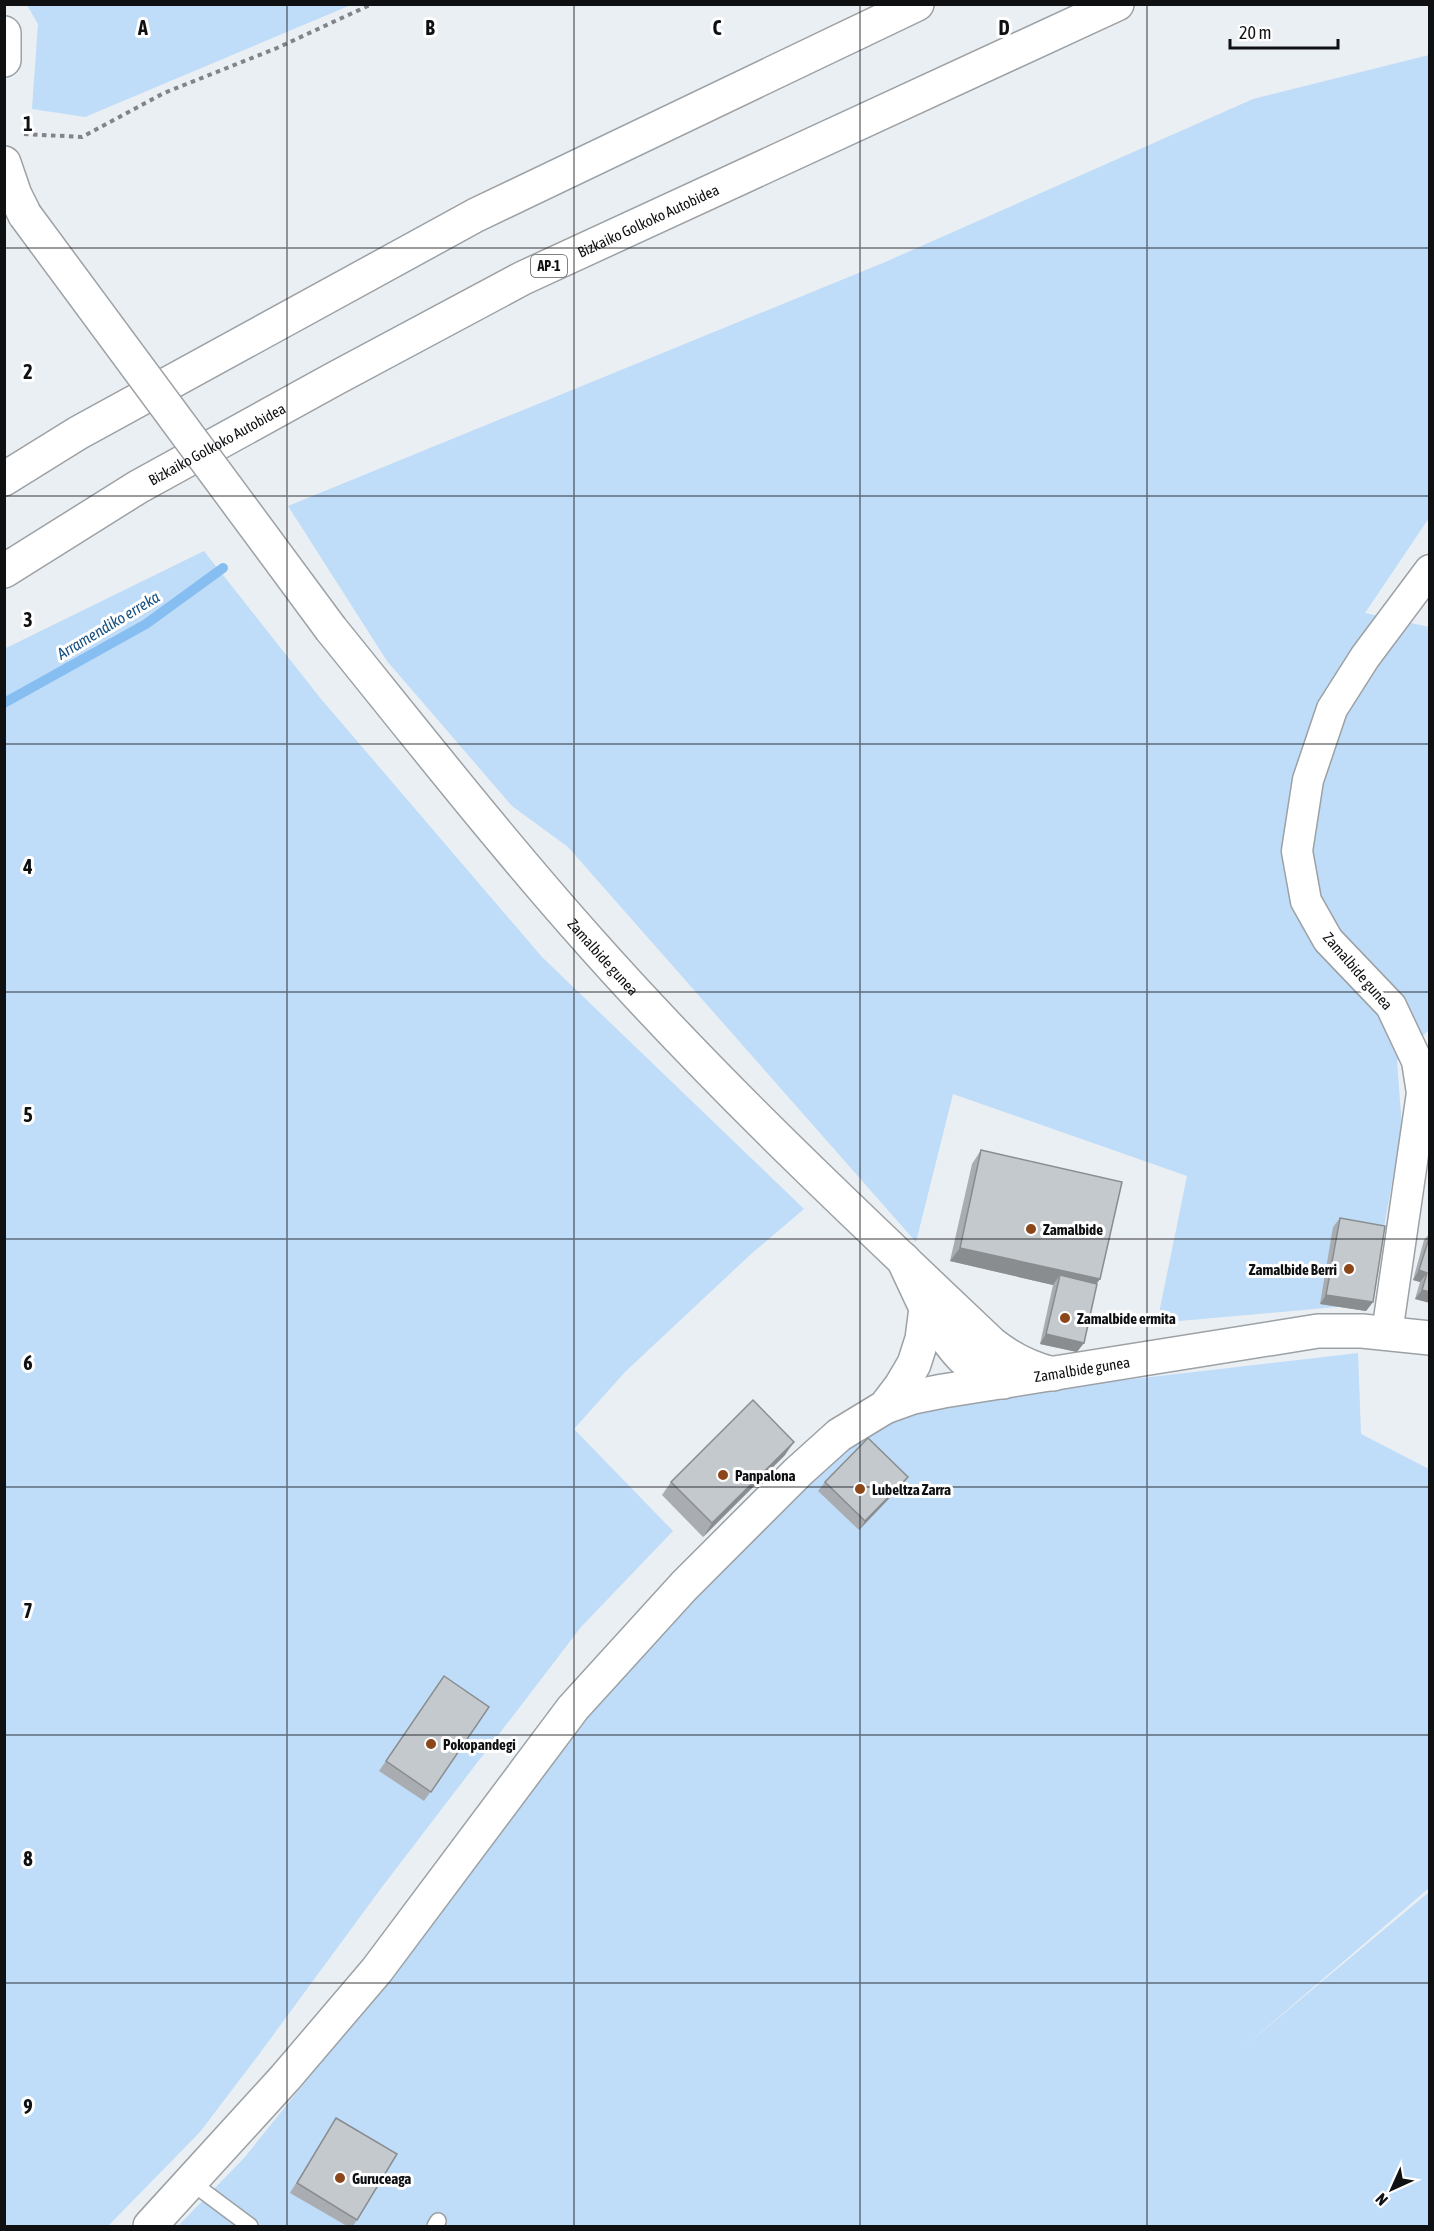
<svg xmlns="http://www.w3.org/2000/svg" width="1434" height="2231" viewBox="0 0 1434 2231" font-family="'Asap Condensed',sans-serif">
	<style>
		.green { fill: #bfdcf8 }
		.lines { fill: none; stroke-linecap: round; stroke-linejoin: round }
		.stream { stroke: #87bef2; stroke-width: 10 }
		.service-casing { stroke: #9ca1a5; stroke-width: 18 }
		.minor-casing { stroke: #9ca1a5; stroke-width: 33 }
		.tertiary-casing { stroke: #9ca1a5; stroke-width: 36 }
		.motorway-casing { stroke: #9ca1a5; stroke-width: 36 }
		.path { stroke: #818488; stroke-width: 4; stroke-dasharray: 4.5 4.5; stroke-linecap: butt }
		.service { stroke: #fff; stroke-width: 15 }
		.minor { stroke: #fff; stroke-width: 30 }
		.tertiary { stroke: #fff; stroke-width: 33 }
		.motorway { stroke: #fff; stroke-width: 33 }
		.tertiary-bridge-casing { stroke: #9ca1a5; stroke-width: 36; stroke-linecap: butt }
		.tertiary-bridge { stroke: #fff; stroke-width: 33 }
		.wall { fill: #a9adb1 }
		.shaded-wall { fill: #898d90 }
		.building { fill: #c4c9ce; stroke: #898d90; stroke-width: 1.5 }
		.grid { fill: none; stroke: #0f1012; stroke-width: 1.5; stroke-opacity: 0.55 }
		.poi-dot { fill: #8b471a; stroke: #fff; stroke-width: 2 }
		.labels { text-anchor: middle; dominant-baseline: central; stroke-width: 6; stroke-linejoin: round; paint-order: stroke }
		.shield { fill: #fff; stroke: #575859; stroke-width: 1.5 }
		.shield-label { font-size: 14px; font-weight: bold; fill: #0f1012 }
		.street-label { font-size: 15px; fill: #0f1012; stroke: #fff }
		.poi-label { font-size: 15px; font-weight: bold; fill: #0f1012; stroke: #fff; text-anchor: start }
		.water-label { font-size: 16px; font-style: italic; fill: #165181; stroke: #fff }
		.grid-label { font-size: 20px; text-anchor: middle; font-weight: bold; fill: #0f1012; stroke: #fff; stroke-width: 6; stroke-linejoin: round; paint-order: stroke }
	</style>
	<rect width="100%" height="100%" fill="#eaeff4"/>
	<!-- green -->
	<g class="green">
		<polygon points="27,5 351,5 85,117 32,109 38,24"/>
		<polygon points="1429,55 1429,518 1365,613 1429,627 1430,1029 1397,1061 1402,1128 1370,1304 1157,1323 1187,1176 953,1094 916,1242 568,847 512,806 387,661 288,506 883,263 1253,99"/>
		<polygon points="204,551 321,699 542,957 804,1209 751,1254 625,1372 574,1429 673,1531 581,1627 382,1887 257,2057 200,2132 108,2226 5,2226 4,649"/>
		<polygon points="1358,1353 1361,1434 1429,1469 1429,1888 1245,2046 1429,1892 1429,2226 178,2226 244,2158 395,1971 584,1709 779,1499 873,1429 919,1411 1003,1394"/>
	</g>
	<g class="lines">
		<!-- stream -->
		<polyline class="stream" points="4,703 146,624 223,568"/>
		<defs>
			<g id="service">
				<polyline points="191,2182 250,2226"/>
				<polyline points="435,2226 438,2221"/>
			</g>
			<polyline id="minor" points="1387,1333 1422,1093 1417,1061 1391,1006 1328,940 1306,901 1297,851 1308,780 1332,709 1365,657 1430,570"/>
			<g id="tertiary">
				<polyline points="4,33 4,60"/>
				<polyline points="4,163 15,195 25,215"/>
				<path id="s1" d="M331 629C416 734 500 841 590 942 716 1084 855 1214 992 1344 1011 1359 1029 1368 1053 1374"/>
				<path d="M926 1308C949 1342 962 1368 1003 1382"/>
				<path id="s2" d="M885 1407 913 1397 943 1391 1318 1331H1362L1430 1338"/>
				<polyline points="150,2226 285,2078 377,1970 573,1708 684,1586 798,1472 839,1435 885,1407 901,1386 914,1364 922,1339 926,1308 903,1259"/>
			</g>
			<g id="motorway">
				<polyline points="4,479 78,433 476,215 917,4"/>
				<path id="s3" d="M4 571 138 487 336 378 523 278 1117 4"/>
			</g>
		</defs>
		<!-- service casing -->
		<use href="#service" class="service-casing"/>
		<!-- minor casing -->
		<use href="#minor" class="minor-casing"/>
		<!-- tertiary casing -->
		<use href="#tertiary" class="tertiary-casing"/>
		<!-- motorway casing -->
		<use href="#motorway" class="motorway-casing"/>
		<!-- path -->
		<polyline class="path" points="24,134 82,137 164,93 277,48 372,4"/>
		<!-- service -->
		<use href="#service" class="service"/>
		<!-- minor -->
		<use href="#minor" class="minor"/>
		<!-- tertiary -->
		<use href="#tertiary" class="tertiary"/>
		<!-- motorway -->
		<use href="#motorway" class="motorway"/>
		<defs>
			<polyline id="tertiary-bridge" points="25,215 331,629"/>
		</defs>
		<!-- tertiary-bridge casing -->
		<use href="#tertiary-bridge" class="tertiary-bridge-casing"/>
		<!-- tertiary-bridge -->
		<use href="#tertiary-bridge" class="tertiary-bridge"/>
	</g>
	<!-- wall -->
	<g class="wall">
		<polygon points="981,1150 1097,1284 1077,1352 1040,1344 1053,1285 950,1261 972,1164"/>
		<polygon points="1340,1218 1373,1302 1366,1311 1320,1304 1333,1227"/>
		<polygon points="1430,1233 1430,1303 1415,1299 1420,1282 1413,1280 1424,1240"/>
		<polygon points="785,1455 703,1537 662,1495 671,1482"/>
		<polygon points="825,1482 901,1486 859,1530 818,1491"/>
		<polygon points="444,1676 489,1707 424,1801 379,1771"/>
		<polygon points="336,2118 357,2220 353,2226 347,2226 290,2193"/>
	</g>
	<!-- shaded-wall -->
	<g class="shaded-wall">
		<polygon points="960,1248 1100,1279 1090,1293 1060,1275 1053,1285 950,1261"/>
		<polygon points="1419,1270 1427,1273 1420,1282 1413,1280"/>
		<polygon points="1422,1290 1430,1292 1430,1303 1415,1299"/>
		<polygon points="1326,1295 1373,1302 1366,1311 1320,1304"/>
		<polygon points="1046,1334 1084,1343 1077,1352 1040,1344"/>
		<polygon points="794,1442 785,1455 703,1537 712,1523"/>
		<polygon points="908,1477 901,1486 859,1530 865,1521"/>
	</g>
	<!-- building -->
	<g class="building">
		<polygon points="981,1150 1122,1182 1100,1279 960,1248"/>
		<polygon points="1340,1218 1385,1226 1373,1302 1326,1295"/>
		<polygon points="1430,1235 1430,1292 1422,1290 1427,1273 1419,1270"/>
		<polygon points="1060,1275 1097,1284 1084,1343 1046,1334"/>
		<polygon points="753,1400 794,1442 712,1523 671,1482"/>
		<polygon points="868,1438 908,1477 865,1521 825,1482"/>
		<polygon points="444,1676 489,1707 431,1792 386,1761"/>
		<polygon points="336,2118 397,2154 357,2220 297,2183"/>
	</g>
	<!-- grid -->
	<path class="grid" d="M287 4V2226M574 4V2226M860 4V2226M1147 4V2226M4 248H1430M4 496H1430M4 744H1430M4 992H1430M4 1239H1430M4 1487H1430M4 1735H1430M4 1983H1430"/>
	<!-- markers -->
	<g class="poi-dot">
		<circle cx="1031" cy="1229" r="6"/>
		<circle cx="1349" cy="1269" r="6"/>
		<circle cx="1065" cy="1318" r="6"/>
		<circle cx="723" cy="1475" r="6"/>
		<circle cx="860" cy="1489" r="6"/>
		<circle cx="431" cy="1744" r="6"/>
		<circle cx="340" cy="2178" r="6"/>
	</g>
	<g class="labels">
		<!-- shield labels -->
		<rect class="shield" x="531" y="255" width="36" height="22" rx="4.5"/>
		<g class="shield-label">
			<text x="549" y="266">AP-1</text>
		</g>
		<!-- street labels -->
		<g class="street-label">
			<text stroke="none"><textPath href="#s3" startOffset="734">Bizkaiko Golkoko Autobidea</textPath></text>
			<text stroke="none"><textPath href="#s3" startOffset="248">Bizkaiko Golkoko Autobidea</textPath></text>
			<text stroke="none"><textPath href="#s1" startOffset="426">Zamalbide gunea</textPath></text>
			<text transform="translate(1358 971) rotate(49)">Zamalbide gunea</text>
			<text stroke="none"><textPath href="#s2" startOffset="201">Zamalbide gunea</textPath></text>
		</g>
		<!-- poi labels -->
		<g class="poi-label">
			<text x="1043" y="1229">Zamalbide</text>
			<text x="1337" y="1269" text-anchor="end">Zamalbide Berri</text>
			<text x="1077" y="1318">Zamalbide ermita</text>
			<text x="735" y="1475">Panpalona</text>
			<text x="872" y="1489">Lubeltza Zarra</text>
			<text x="443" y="1744">Pokopandegi</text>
			<text x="352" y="2178">Guruceaga</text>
		</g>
		<!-- water labels -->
		<g class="water-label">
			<text transform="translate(108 625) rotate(-31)">Arramendiko erreka</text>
		</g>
	</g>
	<g class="grid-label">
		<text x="143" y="35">A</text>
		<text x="430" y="35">B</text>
		<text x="717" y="35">C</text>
		<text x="1004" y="35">D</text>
		<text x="28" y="131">1</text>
		<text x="28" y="379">2</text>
		<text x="28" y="627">3</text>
		<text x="28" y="874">4</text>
		<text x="28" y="1122">5</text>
		<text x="28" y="1370">6</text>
		<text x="28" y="1618">7</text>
		<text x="28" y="1866">8</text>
		<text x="28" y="2114">9</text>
	</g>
	<!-- border -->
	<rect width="1434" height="2231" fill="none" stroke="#0f1012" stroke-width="12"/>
	<!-- north arrow -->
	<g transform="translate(1392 2189) rotate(225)" stroke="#ffffff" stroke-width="4.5" paint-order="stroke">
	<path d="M0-4.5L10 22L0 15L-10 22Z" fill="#0f1012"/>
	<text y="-9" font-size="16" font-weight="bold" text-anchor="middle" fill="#0f1012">N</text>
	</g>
	<!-- scale -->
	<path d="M1230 39v9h108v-9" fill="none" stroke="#0f1012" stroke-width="3"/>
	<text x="1239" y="39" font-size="18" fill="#0f1012" stroke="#ffffff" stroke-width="4.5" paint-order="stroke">20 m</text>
</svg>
